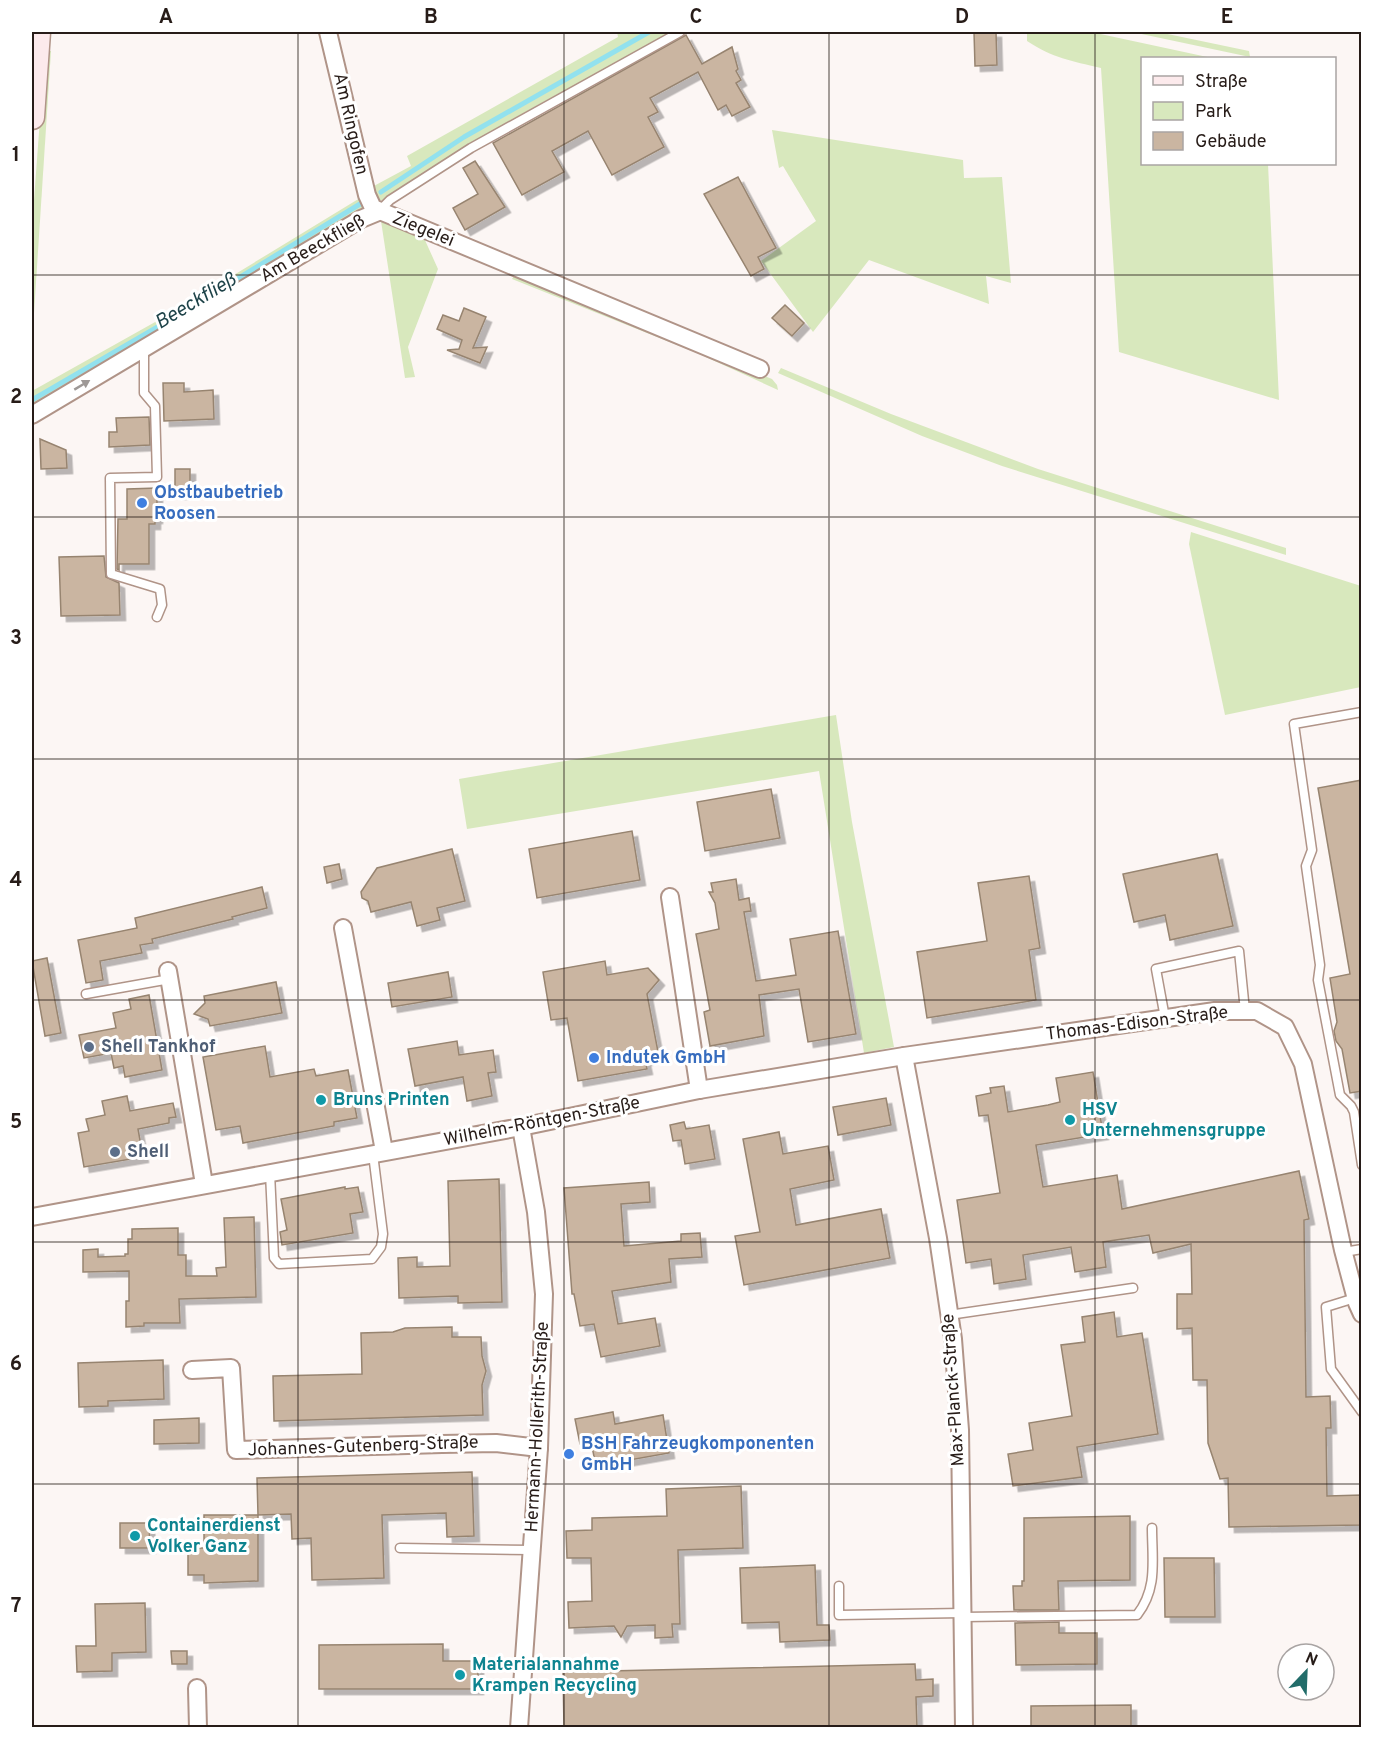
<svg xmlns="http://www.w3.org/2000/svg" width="1393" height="1759" viewBox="0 0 1393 1759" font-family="Overpass,sans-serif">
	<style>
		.green { fill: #d8e8bd }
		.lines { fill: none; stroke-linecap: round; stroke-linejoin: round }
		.stream { stroke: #92e1ee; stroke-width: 5 }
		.building { fill: #cab5a1; stroke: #978470; stroke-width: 1.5; filter: url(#shadow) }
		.lane-casing { stroke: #b09488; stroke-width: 11 }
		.street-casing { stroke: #b09488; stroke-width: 20 }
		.secondary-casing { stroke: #b09488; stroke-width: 27 }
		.lane { stroke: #fff; stroke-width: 8 }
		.street { stroke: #fff; stroke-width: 16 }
		.secondary { stroke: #fceaec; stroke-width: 24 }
		.oneway { fill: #9e9997 }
		.grid { fill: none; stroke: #271c18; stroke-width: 1.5; stroke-opacity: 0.55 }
		.shop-dot { fill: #3f7fe0; stroke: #fff; stroke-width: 2 }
		.service-dot { fill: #5c6f8a; stroke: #fff; stroke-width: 2 }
		.culture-dot { fill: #0f9aa8; stroke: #fff; stroke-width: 2 }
		.labels { text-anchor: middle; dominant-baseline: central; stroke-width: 6; stroke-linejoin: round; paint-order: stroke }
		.street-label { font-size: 18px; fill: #271c18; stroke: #fff }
		.shop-label { font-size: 18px; font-weight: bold; fill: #366cbe; stroke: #fff; text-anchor: start }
		.service-label { font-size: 18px; font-weight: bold; fill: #4e5e75; stroke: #fff; text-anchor: start }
		.culture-label { font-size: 18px; font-weight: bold; fill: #0d838f; stroke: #fff; text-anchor: start }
		.water-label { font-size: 20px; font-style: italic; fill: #1e4349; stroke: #fff }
		.neatline { fill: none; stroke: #271c18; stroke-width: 2 }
		.grid-label { font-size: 20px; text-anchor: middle; font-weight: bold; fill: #271c18 }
	</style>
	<defs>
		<filter id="shadow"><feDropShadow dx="5.5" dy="5.5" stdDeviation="0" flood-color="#0004"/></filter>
	</defs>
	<rect width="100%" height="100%" fill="#fcf6f4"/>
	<!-- green -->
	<g class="green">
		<path d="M617 32H672C575 86 474 135 384 201L376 199 372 187 411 166 407 156 618 37Z"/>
		<path d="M1027 32H1091L1212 58H1142V164H1268L1279 400 1119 352 1101 68C1071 61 1053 58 1027 41Z"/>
		<polygon points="1132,32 1158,32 1249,51 1250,57"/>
		<polygon points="45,51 51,51 32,344 32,227"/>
		<polygon points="772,130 963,160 964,178 1002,177 1011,283 986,276 989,304 869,260 813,332 761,261 816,221 783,166 779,168"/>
		<polygon points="360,198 363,209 362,213 32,408 32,391 173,312"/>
		<polygon points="381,221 424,238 438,269 408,347 415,377 405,378"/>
		<polygon points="515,274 772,379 777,385 778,390 697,353 512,279"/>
		<polygon points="781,368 891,414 1038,469 1286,548 1286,555 1002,466 922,436 778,373"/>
		<polygon points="1191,532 1361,586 1361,687 1225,715 1189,544"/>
		<polygon points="836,715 852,822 894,1047 864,1053 819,771 467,829 459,779"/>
	</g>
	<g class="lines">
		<!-- stream -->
		<g class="stream">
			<polyline points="381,192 464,137 649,32"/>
			<polyline points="32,400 173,318 360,204"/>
		</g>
	</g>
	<!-- building -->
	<g class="building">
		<polygon points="974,32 996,32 997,65 975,66"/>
		<polygon points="686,35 702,64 732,47 738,69 736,71 741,80 736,83 750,107 732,116 726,105 718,110 698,72 650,98 658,112 648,117 664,147 612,175 588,131 552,151 564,172 522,195 493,143"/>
		<polygon points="475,161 505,207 465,230 453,208 478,194 463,168"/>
		<polygon points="738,177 776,248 758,257 764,269 751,276 704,194"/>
		<polygon points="785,305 804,323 792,336 772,318"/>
		<polygon points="464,308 486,317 473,348 487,347 480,363 447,350 459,349 462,340 437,329 443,315 459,321"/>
		<polygon points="163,383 184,383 184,392 213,390 214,419 164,421"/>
		<polygon points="149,417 150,445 109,447 109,432 117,432 116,418"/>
		<polygon points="40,439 66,450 67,468 41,469"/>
		<polygon points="175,469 190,469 190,493 175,494"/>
		<polygon points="157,488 157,518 155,518 155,524 149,524 149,564 119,564 119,570 117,569 118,519 127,519 127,489"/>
		<polygon points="104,556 106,577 119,583 120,615 61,616 59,557"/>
		<polygon points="1362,780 1362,1091 1350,1093 1342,1049 1336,1041 1334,1031 1337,1022 1330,978 1350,974 1318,788"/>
		<polygon points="771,789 780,838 705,851 697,802"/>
		<polygon points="632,831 640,880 537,898 529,849"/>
		<polygon points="452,849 465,901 437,908 440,920 417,926 411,902 371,912 368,901 362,898 361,892 377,868"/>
		<polygon points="1217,854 1233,926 1170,940 1165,915 1134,922 1123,874"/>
		<polygon points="339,864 342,879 327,883 324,867"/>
		<polygon points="1029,876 1040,948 1029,950 1036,1000 927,1018 917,952 987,941 978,883"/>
		<polygon points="736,879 739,900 749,898 751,911 744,912 756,981 796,975 790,939 838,931 856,1034 808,1042 799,989 759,995 764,1036 710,1046 704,1012 710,1010 696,934 719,929 715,903 709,892 713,892 711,883"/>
		<polygon points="262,887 267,908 232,917 233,919 152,939 153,943 140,945 142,953 100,961 103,980 86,983 78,940 137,928 135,918"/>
		<polygon points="47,958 61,1033 45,1036 32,961"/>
		<polygon points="605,961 607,975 648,968 659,980 647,994 659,1057 645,1060 647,1069 578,1081 567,1018 551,1020 543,972"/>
		<polygon points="448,972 452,997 392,1007 388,983"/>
		<polygon points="276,982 282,1013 210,1026 208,1019 194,1014 205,1003 204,996"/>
		<polygon points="149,995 162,1070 125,1077 123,1066 114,1068 111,1053 84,1058 79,1035 116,1028 113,1013 131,1009 129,999"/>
		<polygon points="457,1041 459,1055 493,1050 496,1072 488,1073 492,1096 467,1101 463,1077 415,1086 408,1049"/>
		<polygon points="265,1046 270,1077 314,1069 316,1076 348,1070 357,1118 334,1122 334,1126 243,1143 240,1126 216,1130 203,1057"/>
		<polygon points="1093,1072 1103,1134 1036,1145 1043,1187 1117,1175 1122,1209 1299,1171 1309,1219 1304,1220 1306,1397 1330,1396 1331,1428 1326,1428 1327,1496 1362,1495 1362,1525 1229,1527 1228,1478 1220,1479 1208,1443 1207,1380 1193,1380 1192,1328 1177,1329 1177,1294 1192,1294 1191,1244 1153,1253 1149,1235 1103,1242 1106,1267 1075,1272 1071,1247 1023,1255 1026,1279 994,1284 991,1259 966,1263 957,1200 1000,1193 988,1115 979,1116 976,1096 991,1093 990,1088 1004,1086 1008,1112 1048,1105 1060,1102 1056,1078"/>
		<polygon points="127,1096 130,1111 173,1103 176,1117 169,1118 169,1123 138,1129 143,1157 84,1167 78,1133 89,1131 86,1119 105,1115 102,1101"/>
		<polygon points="886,1098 891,1125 838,1135 833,1107"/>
		<polygon points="684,1122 686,1129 709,1125 715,1159 685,1164 681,1140 673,1141 670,1125"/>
		<polygon points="779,1132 783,1154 828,1146 834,1180 790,1189 796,1225 881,1209 890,1258 744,1285 735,1236 760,1232 743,1139"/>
		<polygon points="499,1179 502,1302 458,1303 458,1296 399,1298 398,1258 417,1257 417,1267 450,1266 448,1181"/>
		<polygon points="649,1182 650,1202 621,1204 624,1246 681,1241 681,1234 700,1233 702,1257 669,1259 671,1282 612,1291 618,1324 655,1318 660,1346 601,1357 594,1324 580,1326 574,1294 572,1294 564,1188"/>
		<polygon points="345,1187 345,1189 358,1187 363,1212 350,1214 353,1233 282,1245 280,1232 287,1230 281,1199"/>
		<polygon points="254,1217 256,1297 179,1299 180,1323 144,1323 144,1326 126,1327 126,1301 129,1301 129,1271 83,1272 83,1250 98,1249 98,1257 125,1256 125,1254 128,1254 128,1239 132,1239 132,1229 178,1228 178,1255 186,1255 186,1276 217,1276 216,1268 226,1267 224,1218"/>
		<polygon points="1114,1312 1117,1337 1142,1333 1158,1434 1077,1447 1082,1477 1013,1486 1008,1454 1033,1450 1029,1423 1072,1416 1061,1345 1085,1342 1082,1317"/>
		<polygon points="452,1327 452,1337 481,1337 482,1356 486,1371 482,1385 483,1415 274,1421 273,1376 362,1374 361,1333 393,1332 405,1328"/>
		<polygon points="163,1360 164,1399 108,1401 108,1406 79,1407 78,1363"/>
		<polygon points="613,1412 615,1424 663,1415 669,1453 596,1466 591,1442 580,1444 575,1419"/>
		<polygon points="199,1418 199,1443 154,1444 154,1420"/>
		<polygon points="472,1472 474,1536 447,1537 446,1513 382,1515 384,1578 312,1580 311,1538 292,1539 291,1514 258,1515 257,1478"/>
		<polygon points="741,1486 743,1548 678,1550 680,1624 672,1624 673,1637 655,1638 655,1625 627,1626 621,1637 614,1626 569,1628 568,1602 592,1601 591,1558 567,1558 566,1531 592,1530 592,1518 667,1516 666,1489"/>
		<polygon points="204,1515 258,1515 258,1581 204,1583 204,1575 188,1575 188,1548 204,1548"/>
		<polygon points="1130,1516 1130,1580 1058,1581 1059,1610 1014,1610 1013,1586 1022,1586 1022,1581 1024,1581 1024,1518"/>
		<polygon points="120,1523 149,1523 150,1548 120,1548"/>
		<polygon points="1164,1558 1214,1558 1215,1617 1165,1617"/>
		<polygon points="815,1565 817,1625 829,1625 830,1640 780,1642 779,1622 742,1623 740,1568"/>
		<polygon points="145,1603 146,1652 112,1653 112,1671 77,1672 76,1646 96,1646 95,1604"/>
		<polygon points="1059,1622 1059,1633 1097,1633 1097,1664 1016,1665 1015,1623"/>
		<polygon points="443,1644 443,1661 478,1661 478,1689 319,1689 319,1645"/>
		<polygon points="171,1651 187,1651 187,1664 172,1664"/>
		<polygon points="915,1664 916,1680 933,1679 933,1696 916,1697 917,1728 564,1728 563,1672"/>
		<polygon points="1131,1705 1131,1728 1031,1728 1031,1706"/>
	</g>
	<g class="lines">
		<defs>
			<g id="lane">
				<polyline points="378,212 390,200 471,148 680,32"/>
				<polyline points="144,349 144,393 155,406 157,477 110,478 111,574 160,589 162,605 157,617"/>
				<polyline points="1362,712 1294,724 1312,850 1306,866 1320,965 1318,980 1340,1095 1351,1106 1354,1112 1362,1165"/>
				<polyline points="86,994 170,979"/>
				<polyline points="1165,1018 1156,969 1239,951 1245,1011"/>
				<polyline points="270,1173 274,1258 279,1264 372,1259 381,1247 383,1234 373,1154"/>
				<polyline points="1344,1252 1362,1249"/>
				<polyline points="1355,1298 1326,1307 1331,1369 1362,1412"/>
				<polyline points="949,1315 1133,1288"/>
				<polyline points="400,1548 532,1550"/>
				<polyline points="839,1586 839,1615 963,1613"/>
				<path d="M963 1617 1137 1615C1158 1588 1152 1560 1152 1528"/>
			</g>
			<g id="street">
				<polyline points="328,32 367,195 373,208 760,369"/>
				<polyline points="32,415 361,219 378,212"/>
				<polyline points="670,897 699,1090"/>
				<polyline points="343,928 384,1151"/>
				<polyline points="168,971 204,1184"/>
				<polyline points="904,1056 938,1238 953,1339 960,1430 964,1728"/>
				<polyline points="32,1217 521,1127 699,1090 904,1056 1215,1011 1257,1011 1285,1027 1303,1064 1343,1250 1357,1303 1362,1314"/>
				<polyline points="192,1370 231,1368 236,1450 442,1444 496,1443 539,1448"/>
				<polyline points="197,1688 198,1728"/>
				<polyline points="519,1728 539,1448 544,1294 536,1212 521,1127"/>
			</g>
			<polyline id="secondary" points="32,117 38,32"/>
		</defs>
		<!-- lane casing -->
		<use href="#lane" class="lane-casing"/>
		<!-- street casing -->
		<use href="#street" class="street-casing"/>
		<!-- secondary casing -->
		<use href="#secondary" class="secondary-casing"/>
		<!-- lane -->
		<use href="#lane" class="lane"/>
		<!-- street -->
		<use href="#street" class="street"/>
		<!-- secondary -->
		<use href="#secondary" class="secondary"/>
	</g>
	<!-- one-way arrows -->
	<defs><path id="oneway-solid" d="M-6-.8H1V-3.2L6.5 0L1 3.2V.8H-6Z" transform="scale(1.5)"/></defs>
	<use class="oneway" href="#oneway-solid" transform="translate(82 385) rotate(-31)"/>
	<!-- grid -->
	<path class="grid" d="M298 32V1728M564 32V1728M829 32V1728M1095 32V1728M32 275H1362M32 517H1362M32 759H1362M32 1000H1362M32 1242H1362M32 1484H1362"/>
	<!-- markers -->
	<g class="shop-dot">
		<circle cx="142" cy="503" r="6"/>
		<circle cx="594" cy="1058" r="6"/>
		<circle cx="569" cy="1454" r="6"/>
	</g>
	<g class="service-dot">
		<circle cx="89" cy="1047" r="6"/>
		<circle cx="115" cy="1152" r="6"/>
	</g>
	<g class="culture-dot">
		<circle cx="321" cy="1100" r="6"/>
		<circle cx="1070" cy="1120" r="6"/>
		<circle cx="135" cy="1536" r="6"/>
		<circle cx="460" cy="1675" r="6"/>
	</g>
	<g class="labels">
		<!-- street labels -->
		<g class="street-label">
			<text transform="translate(350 124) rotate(77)">Am Ringofen</text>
			<text transform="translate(423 230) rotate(22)">Ziegelei</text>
			<text transform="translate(313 249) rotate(-30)">Am Beeckfließ</text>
			<text transform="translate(1137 1024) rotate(-7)">Thomas-Edison-Straße</text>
			<text transform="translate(542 1122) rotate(-11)">Wilhelm-Röntgen-Straße</text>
			<text transform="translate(954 1390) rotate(-94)">Max-Planck-Straße</text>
			<text transform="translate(538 1427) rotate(-87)">Hermann-Hollerith-Straße</text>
			<text transform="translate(363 1447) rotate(-2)">Johannes-Gutenberg-Straße</text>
		</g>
		<!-- shop labels -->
		<g class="shop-label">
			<text x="154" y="493">Obstbaubetrieb<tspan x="154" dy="21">Roosen</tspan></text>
			<text x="606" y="1058">Indutek GmbH</text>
			<text x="581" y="1444">BSH Fahrzeugkomponenten<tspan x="581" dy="21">GmbH</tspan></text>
		</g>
		<!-- service labels -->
		<g class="service-label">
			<text x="101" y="1047">Shell Tankhof</text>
			<text x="127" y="1152">Shell</text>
		</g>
		<!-- culture labels -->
		<g class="culture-label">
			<text x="333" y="1100">Bruns Printen</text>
			<text x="1082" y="1110">HSV<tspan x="1082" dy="21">Unternehmensgruppe</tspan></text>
			<text x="147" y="1526">Containerdienst<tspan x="147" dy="21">Volker Ganz</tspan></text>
			<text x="472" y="1665">Materialannahme<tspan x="472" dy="21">Krampen Recycling</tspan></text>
		</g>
		<!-- water labels -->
		<g class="water-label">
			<text transform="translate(196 302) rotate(-31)">Beeckfließ</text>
		</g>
	</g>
	<!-- border -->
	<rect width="1393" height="1759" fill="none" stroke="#ffffff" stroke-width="66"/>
	<!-- legend -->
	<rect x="1141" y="57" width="195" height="108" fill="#ffffff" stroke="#a9a4a3" stroke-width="1.5"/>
	<rect x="1153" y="76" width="30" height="9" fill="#fceaec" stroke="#a9a4a3" stroke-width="1.5"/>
	<text x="1195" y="87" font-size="18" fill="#271c18">Straße</text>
	<rect x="1153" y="102" width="30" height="18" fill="#d8e8bd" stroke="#a9a4a3" stroke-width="1.5"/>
	<text x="1195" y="117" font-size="18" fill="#271c18">Park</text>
	<rect x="1153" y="132" width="30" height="18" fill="#cab5a1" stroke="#a9a4a3" stroke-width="1.5"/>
	<text x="1195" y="147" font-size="18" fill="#271c18">Gebäude</text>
	<!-- north arrow -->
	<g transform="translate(1306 1672) rotate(23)"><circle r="28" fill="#ffffff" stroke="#a9a4a3" stroke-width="1.5"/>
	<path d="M0-4.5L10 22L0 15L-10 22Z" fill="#226d6a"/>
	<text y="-9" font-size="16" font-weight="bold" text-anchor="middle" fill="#271c18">N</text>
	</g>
	<rect x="33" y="33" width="1327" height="1693" class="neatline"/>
	<g class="grid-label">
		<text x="166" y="23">A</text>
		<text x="431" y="23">B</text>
		<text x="696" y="23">C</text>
		<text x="962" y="23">D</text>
		<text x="1227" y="23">E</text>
		<text x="16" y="161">1</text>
		<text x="16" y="403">2</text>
		<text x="16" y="644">3</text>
		<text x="16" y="886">4</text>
		<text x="16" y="1128">5</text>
		<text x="16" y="1370">6</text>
		<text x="16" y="1612">7</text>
	</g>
</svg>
